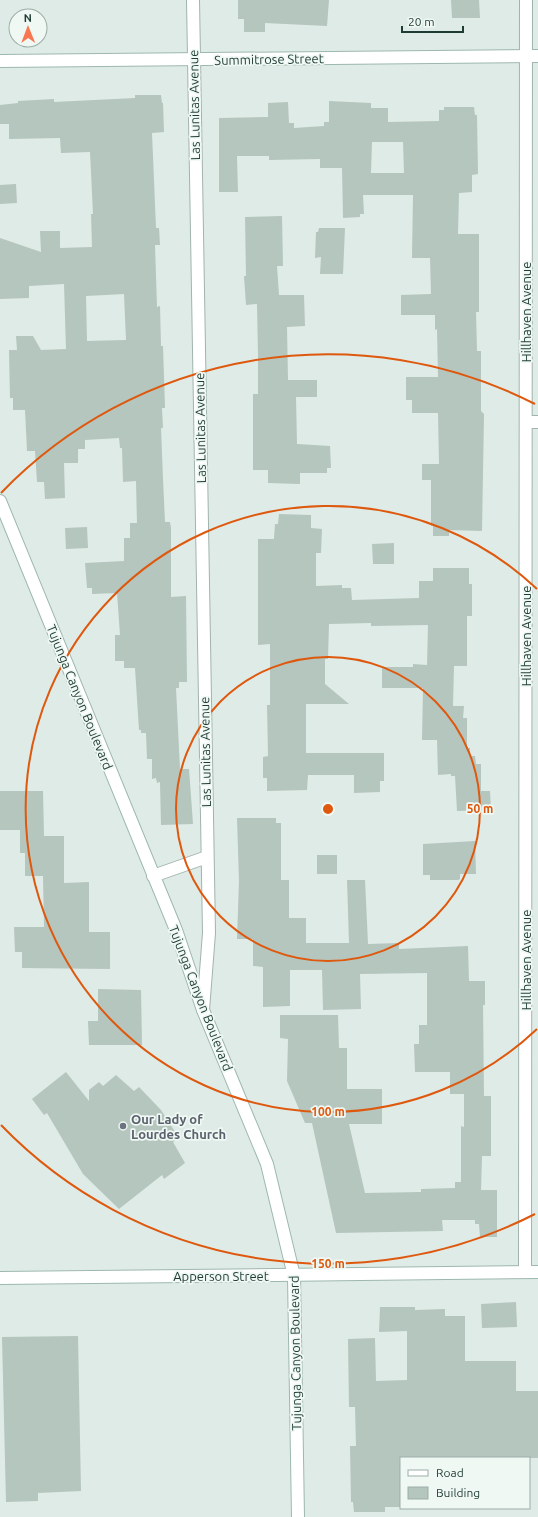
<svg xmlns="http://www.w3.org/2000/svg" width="538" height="1517" viewBox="0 0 538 1517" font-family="Ubuntu,sans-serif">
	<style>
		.building { fill: #b5c6be; fill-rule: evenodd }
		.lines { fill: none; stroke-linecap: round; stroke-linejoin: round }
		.street-casing { stroke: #a2b3ad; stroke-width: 14 }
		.secondary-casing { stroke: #9db8ae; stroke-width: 14 }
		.street { stroke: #fff; stroke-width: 12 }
		.secondary { stroke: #fff; stroke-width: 12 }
		.ring { fill: none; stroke: #de580e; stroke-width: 2 }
		.worship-dot { fill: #6b7280; stroke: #f0f8f4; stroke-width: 1.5 }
		.labels { text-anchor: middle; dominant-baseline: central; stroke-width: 3.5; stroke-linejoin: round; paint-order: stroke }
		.street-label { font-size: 13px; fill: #1f3c34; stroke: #f0f8f4 }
		.worship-label { font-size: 13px; font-weight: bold; fill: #5b616d; stroke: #f0f8f4; text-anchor: start }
		.centre { fill: #de580e; stroke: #f0f8f4; stroke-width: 2 }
		.ring-label { font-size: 12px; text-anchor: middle; font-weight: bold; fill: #de580e; stroke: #f0f8f4; stroke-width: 3.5; stroke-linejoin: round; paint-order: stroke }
	</style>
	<rect width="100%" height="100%" fill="#dfebe6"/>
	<!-- building -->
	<g class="building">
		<polygon points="238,0 329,0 327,26 265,23 265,32 244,32 244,19 238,19"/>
		<polygon points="451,0 479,0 480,18 452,18"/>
		<path d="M135 95H161L162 103H163L164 132 152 133 156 228H159L160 245H155L157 307 160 306 161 346H163L165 408H162L163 428H161L163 479 165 522H170L171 528V597L186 596 187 682H179V688H176L180 769H189L193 824 161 825 160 782 157 783 156 778 152 779V759H147L146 733H141V730H139L135 668H124V661H115V635H120L117 593 92 594V588H87L85 563 124 561V538H130V523H137L136 481 123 482 122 448H120L119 438 85 440V449H78V463H64L65 498 45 499 44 482H37L35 451H27L25 410H13V398H10L9 350H17L16 336H33L41 350 66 349 64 284 29 286V298L0 299V238L41 252 40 231H60V248L92 247 91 214H93L90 152 61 153 60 138 9 139V124H0V105L18 103V101L54 99V102L135 98ZM124 294 126 340 87 341 86 296Z"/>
		<path d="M329 101 371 103V108H388V122L439 121V110H444V107H474L475 115H477L478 174 472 175V192L459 193 458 234H479V312H476L477 351H481V411L484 414 482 531 449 530V536H433V526H431V480H422V464H439L438 413H412V400H406V377H438L437 329 435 330V315H401V295L431 294 430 258H412L413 195H363L364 214H360V217L343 218 342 168H320V159L269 160V156H237L238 192H219V118L268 117V103L288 102 289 123H294V128L324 126V122H329ZM372 142H403L404 173H371Z"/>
		<polygon points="16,184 17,203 0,204 0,185"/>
		<polygon points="282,216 283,266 277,266 279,295 304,295 305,326 287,327 288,380 317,380 317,397 296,397 297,444 330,446 331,468 327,468 327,473 300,473 300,484 268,483 268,470 253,470 253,394 258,394 258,354 257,304 246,305 244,276 246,276 245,217"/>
		<polygon points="319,228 345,228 343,274 320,274 321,257 315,258 316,232 318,232"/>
		<polygon points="279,514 311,515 311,528 322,529 321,553 316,553 316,586 342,585 342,588 351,588 352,600 419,598 419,581 433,581 433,568 469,568 469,584 472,584 472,616 467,616 467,666 454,666 453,706 464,706 463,718 467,718 467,748 470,748 470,756 475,756 476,764 481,764 481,791 490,791 491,810 457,811 455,776 451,776 451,774 438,775 437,740 422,740 423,688 382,688 382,667 413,667 413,664 427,665 428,625 371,626 371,623 329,624 328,659 325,659 325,684 349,704 306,704 306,753 384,753 384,781 380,781 380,792 354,793 354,775 308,775 307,790 267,791 267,778 263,778 263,757 268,756 267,705 270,705 270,644 258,645 258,539 274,539 275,524 278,524"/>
		<polygon points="87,527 88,548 66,549 65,528"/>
		<polygon points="394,543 394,564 373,564 372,544"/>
		<polygon points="0,791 43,791 44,836 64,836 64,883 89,882 89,932 110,932 110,969 22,968 22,952 15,952 14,927 44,927 43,876 25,876 25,853 20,853 20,830 0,830"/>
		<polygon points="237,818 276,818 276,823 281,823 281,880 289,880 289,918 306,918 306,943 349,943 347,880 365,880 368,944 399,943 399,949 468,946 469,981 485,981 485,1005 483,1005 484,1096 491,1096 491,1156 482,1156 481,1190 497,1190 497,1237 480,1237 479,1224 475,1224 475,1220 442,1220 443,1231 336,1233 312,1123 305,1123 287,1081 288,1039 280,1038 280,1015 338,1015 339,1048 347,1048 347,1089 382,1089 382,1124 349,1124 365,1193 421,1192 421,1189 455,1188 455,1182 461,1182 461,1126 464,1127 464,1094 450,1094 450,1072 415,1072 414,1044 419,1044 419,1025 427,1025 427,973 360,974 361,1009 323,1010 322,970 290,970 290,1006 263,1007 263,967 253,966 253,939 237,939 239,881"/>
		<polygon points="475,841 476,874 460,874 460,879 458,880 430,880 430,875 423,875 423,844"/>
		<rect x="317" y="855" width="20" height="19"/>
		<polygon points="98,989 141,990 142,1045 89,1045 88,1021 98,1021"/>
		<polygon points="66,1072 89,1101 89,1090 99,1082 103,1086 116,1075 134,1091 139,1087 161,1110 179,1138 173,1142 185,1163 164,1179 162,1175 119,1209 83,1174 47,1113 44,1115 32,1099"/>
		<polygon points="516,1302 517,1327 482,1328 481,1304"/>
		<polygon points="380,1307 415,1307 415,1310 445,1309 445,1316 465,1316 465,1361 516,1361 516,1391 538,1391 538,1458 401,1458 401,1507 385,1507 385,1512 354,1512 353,1502 351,1502 350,1446 356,1446 355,1407 349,1407 348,1339 375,1338 376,1381 407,1380 407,1331 379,1332"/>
		<polygon points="78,1336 81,1491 38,1493 38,1501 6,1502 2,1337"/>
	</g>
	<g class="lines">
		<defs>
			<g id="street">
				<polyline points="193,0 209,933 203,1010"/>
				<polyline points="526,422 538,422"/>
				<polyline points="153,876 207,857"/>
				<polyline points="525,1272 526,0"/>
			</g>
			<g id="secondary">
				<polyline points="0,61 538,56"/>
				<polyline points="0,501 176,930 203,1010 267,1164 294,1276 298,1517"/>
				<polyline points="0,1278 538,1272"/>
			</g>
		</defs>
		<!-- street casing -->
		<use href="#street" class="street-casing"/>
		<!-- secondary casing -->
		<use href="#secondary" class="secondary-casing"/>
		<!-- street -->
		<use href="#street" class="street"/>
		<!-- secondary -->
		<use href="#secondary" class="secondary"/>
	</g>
	<!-- distance rings -->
	<g class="ring">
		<circle cx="328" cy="809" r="152"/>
		<path d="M537 1029A303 303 0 1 1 537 589"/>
		<path d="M535 1214A455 455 0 0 1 1 1125M1 493A455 455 0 0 1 535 404"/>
	</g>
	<!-- markers -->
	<circle class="worship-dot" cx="123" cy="1126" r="4"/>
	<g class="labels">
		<!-- street labels -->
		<g class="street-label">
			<text transform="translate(269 59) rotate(-1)">Summitrose Street</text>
			<text transform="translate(194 105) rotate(-91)">Las Lunitas Avenue</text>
			<text transform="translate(526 312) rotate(-90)">Hillhaven Avenue</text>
			<text transform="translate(200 428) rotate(-91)">Las Lunitas Avenue</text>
			<text transform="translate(526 636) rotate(-90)">Hillhaven Avenue</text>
			<text transform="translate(80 697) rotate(68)">Tujunga Canyon Boulevard</text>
			<text transform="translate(205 752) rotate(-91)">Las Lunitas Avenue</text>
			<text transform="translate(526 960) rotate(-90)">Hillhaven Avenue</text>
			<text transform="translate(201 998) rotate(69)">Tujunga Canyon Boulevard</text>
			<text x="221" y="1276">Apperson Street</text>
			<text transform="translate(295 1353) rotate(-91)">Tujunga Canyon Boulevard</text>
		</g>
		<!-- worship labels -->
		<g class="worship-label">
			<text x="131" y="1119">Our Lady of<tspan x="131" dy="15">Lourdes Church</tspan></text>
		</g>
	</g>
	<circle cx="328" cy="809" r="6" class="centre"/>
	<g class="ring-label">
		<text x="480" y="813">50 m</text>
		<text x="328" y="1116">100 m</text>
		<text x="328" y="1268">150 m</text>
	</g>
	<!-- legend -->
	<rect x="400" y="1457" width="130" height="52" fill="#f0f8f4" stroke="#9cada7"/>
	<rect x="408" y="1470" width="20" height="6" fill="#ffffff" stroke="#9cada7"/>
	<text x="436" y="1477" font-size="12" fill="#1f3c34">Road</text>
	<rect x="408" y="1487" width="20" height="12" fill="#b5c6be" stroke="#9cada7"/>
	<text x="436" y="1497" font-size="12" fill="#1f3c34">Building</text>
	<!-- north arrow -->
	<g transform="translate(28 28) rotate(359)"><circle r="19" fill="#f0f8f4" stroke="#9cada7"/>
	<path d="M0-3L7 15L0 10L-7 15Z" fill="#f87650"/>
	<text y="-6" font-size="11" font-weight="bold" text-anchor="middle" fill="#1f3c34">N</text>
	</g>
	<!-- scale -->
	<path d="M402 26v6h61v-6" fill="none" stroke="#1f3c34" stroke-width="2"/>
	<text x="408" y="26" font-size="12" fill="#1f3c34" stroke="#f0f8f4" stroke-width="3" paint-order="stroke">20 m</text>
</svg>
